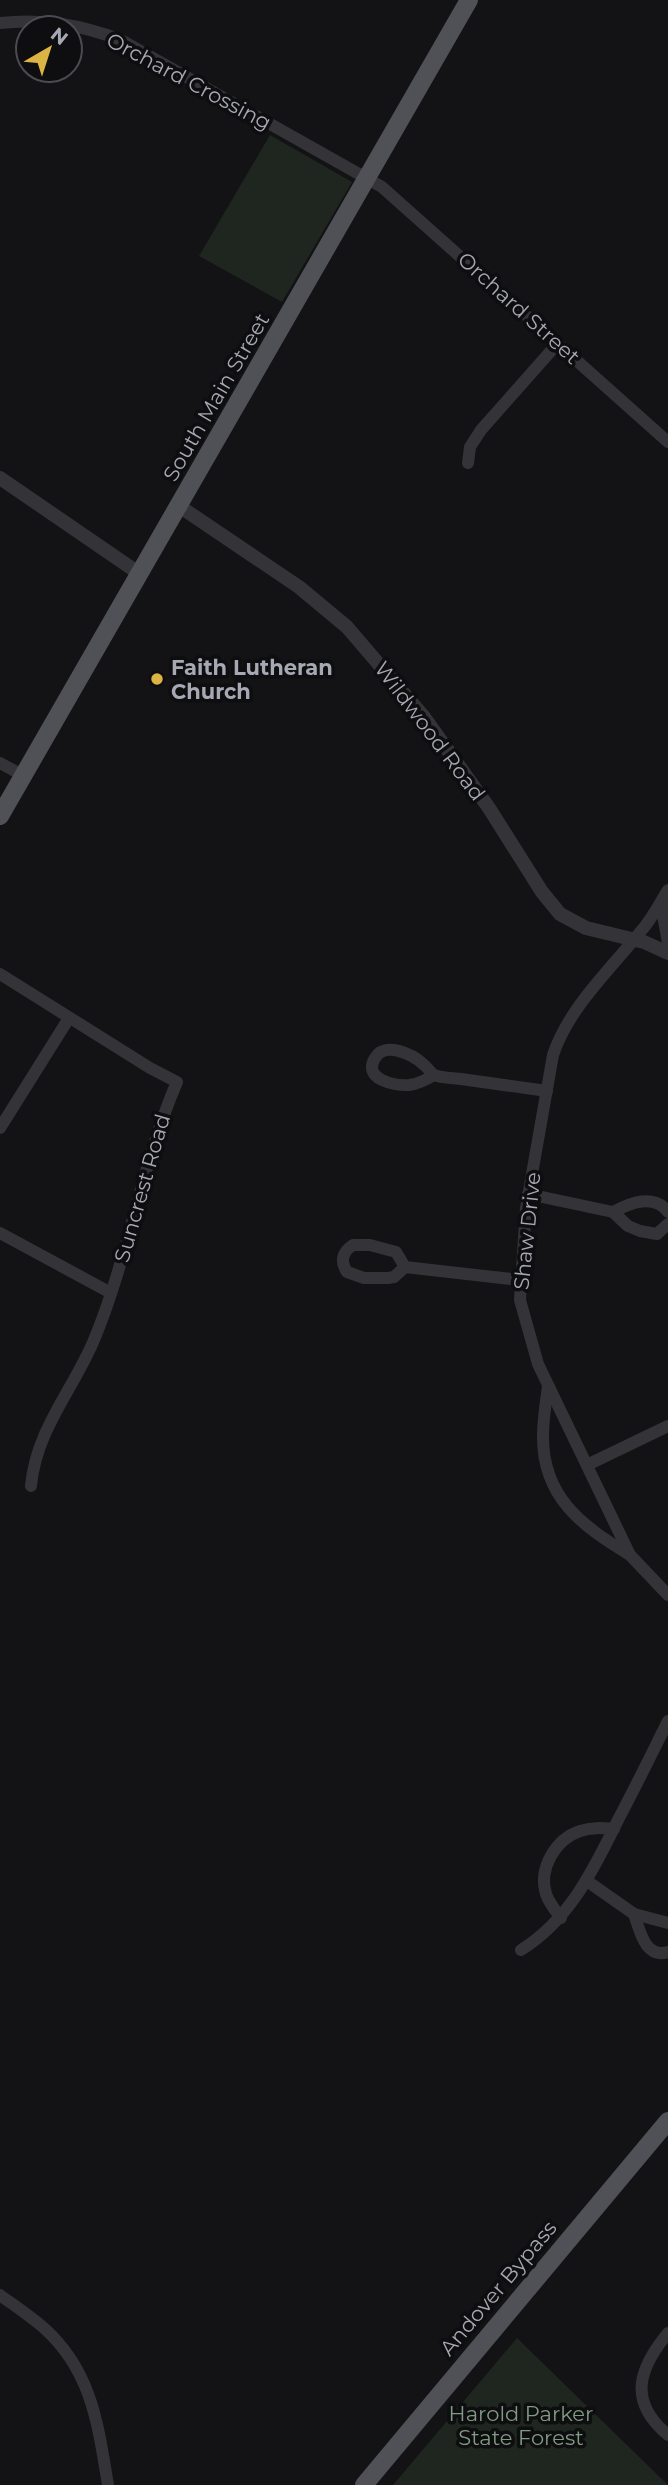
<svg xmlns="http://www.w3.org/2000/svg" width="668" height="2485" viewBox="0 0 668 2485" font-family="Montserrat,sans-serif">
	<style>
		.green { fill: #1f2620 }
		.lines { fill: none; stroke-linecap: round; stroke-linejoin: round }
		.minor { stroke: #343438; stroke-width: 12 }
		.tertiary { stroke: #343438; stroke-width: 14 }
		.primary { stroke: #505157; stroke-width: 18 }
		.poi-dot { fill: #dbb443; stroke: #0e0d0f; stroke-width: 2.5 }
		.labels { text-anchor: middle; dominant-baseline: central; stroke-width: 7; stroke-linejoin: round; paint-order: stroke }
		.street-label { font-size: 21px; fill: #a6a8b3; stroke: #0e0d0f }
		.poi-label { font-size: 21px; font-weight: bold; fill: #a6a8b3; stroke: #0e0d0f; text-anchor: start }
		.park-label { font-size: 21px; fill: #7f9b83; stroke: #0e0d0f }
	</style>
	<rect width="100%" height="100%" fill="#131214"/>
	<!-- green -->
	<g class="green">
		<polygon points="270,135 352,182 282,302 199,256"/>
		<polygon points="517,2338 668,2485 393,2485"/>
	</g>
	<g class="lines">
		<!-- minor -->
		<g class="minor">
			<path d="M0 23C43 18 81 25 121 40L382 187 668 442"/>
			<polyline points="468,463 470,447 481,430 558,343"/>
			<polyline points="0,763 24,776"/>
			<path d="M668 890C659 904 652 919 641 931 610 970 569 1007 553 1055L526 1208 520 1300 538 1364 630 1555 668 1595"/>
			<polyline points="665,899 663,915 668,943"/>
			<path d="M0 974 150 1068 177 1082C141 1165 129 1256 94 1340 73 1390 36 1430 31 1486"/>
			<path d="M434 1075C426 1080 418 1084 409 1085 394 1086 362 1079 375 1058 385 1041 412 1054 423 1064 427 1067 431 1073 434 1075 441 1078 454 1078 461 1079 490 1083 519 1087 547 1091"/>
			<polyline points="0,1128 69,1018"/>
			<polyline points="528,1194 613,1212 628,1226 640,1231 657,1234 668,1224"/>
			<path d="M613 1212C630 1203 654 1193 668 1212"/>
			<polyline points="0,1233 111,1293"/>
			<path d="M405 1267 396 1252 370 1245H353C342 1252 340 1262 347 1272L364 1278H388L394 1277 405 1267 520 1280"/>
			<path d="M548 1386C546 1402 543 1419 543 1435 542 1497 582 1526 630 1555"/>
			<polyline points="587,1465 668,1426"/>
			<polyline points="587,1881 634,1914 668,1923"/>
			<path d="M634 1914C640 1931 645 1959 668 1952"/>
			<path d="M561 1918C555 1910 549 1903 546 1894 538 1868 556 1839 580 1831 592 1827 602 1828 614 1829"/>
			<path d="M521 1950C571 1919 594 1868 619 1818 636 1786 652 1753 668 1721"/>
			<path d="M0 2295C15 2306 30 2316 44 2328 92 2371 98 2425 108 2485"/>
			<path d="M668 2333C639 2368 627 2401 668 2435"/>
		</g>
		<!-- tertiary -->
		<g class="tertiary">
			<polyline points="0,478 140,574"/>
			<polyline points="179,506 299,587 347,627 424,717 489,808 542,892 560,914 586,928 644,942 668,953"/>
		</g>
		<!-- primary -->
		<g class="primary">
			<polyline points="0,816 469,0"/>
			<polyline points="364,2485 668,2121"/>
		</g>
	</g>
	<!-- markers -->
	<circle class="poi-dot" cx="157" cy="679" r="7"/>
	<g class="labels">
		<!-- street labels -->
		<g class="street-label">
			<text transform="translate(189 81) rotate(28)">Orchard Crossing</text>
			<text transform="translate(519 308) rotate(42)">Orchard Street</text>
			<text transform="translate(216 397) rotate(-60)">South Main Street</text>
			<text transform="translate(430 731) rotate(53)">Wildwood Road</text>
			<text transform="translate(142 1188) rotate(-74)">Suncrest Road</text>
			<text transform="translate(527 1231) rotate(-84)">Shaw Drive</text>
			<text transform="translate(498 2288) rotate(-50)">Andover Bypass</text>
		</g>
		<!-- poi labels -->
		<g class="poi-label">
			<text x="171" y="667">Faith Lutheran<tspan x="171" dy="24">Church</tspan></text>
		</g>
		<!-- park labels -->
		<g class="park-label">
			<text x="521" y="2413">Harold Parker<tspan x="521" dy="24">State Forest</tspan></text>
		</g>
	</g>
	<!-- north arrow -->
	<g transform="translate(49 49) rotate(39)"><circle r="33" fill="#0e0d0f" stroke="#4b4b51" stroke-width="2"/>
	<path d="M0-5L12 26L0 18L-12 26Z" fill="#dbb443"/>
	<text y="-10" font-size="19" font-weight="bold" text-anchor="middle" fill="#a6a8b3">N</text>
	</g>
</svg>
